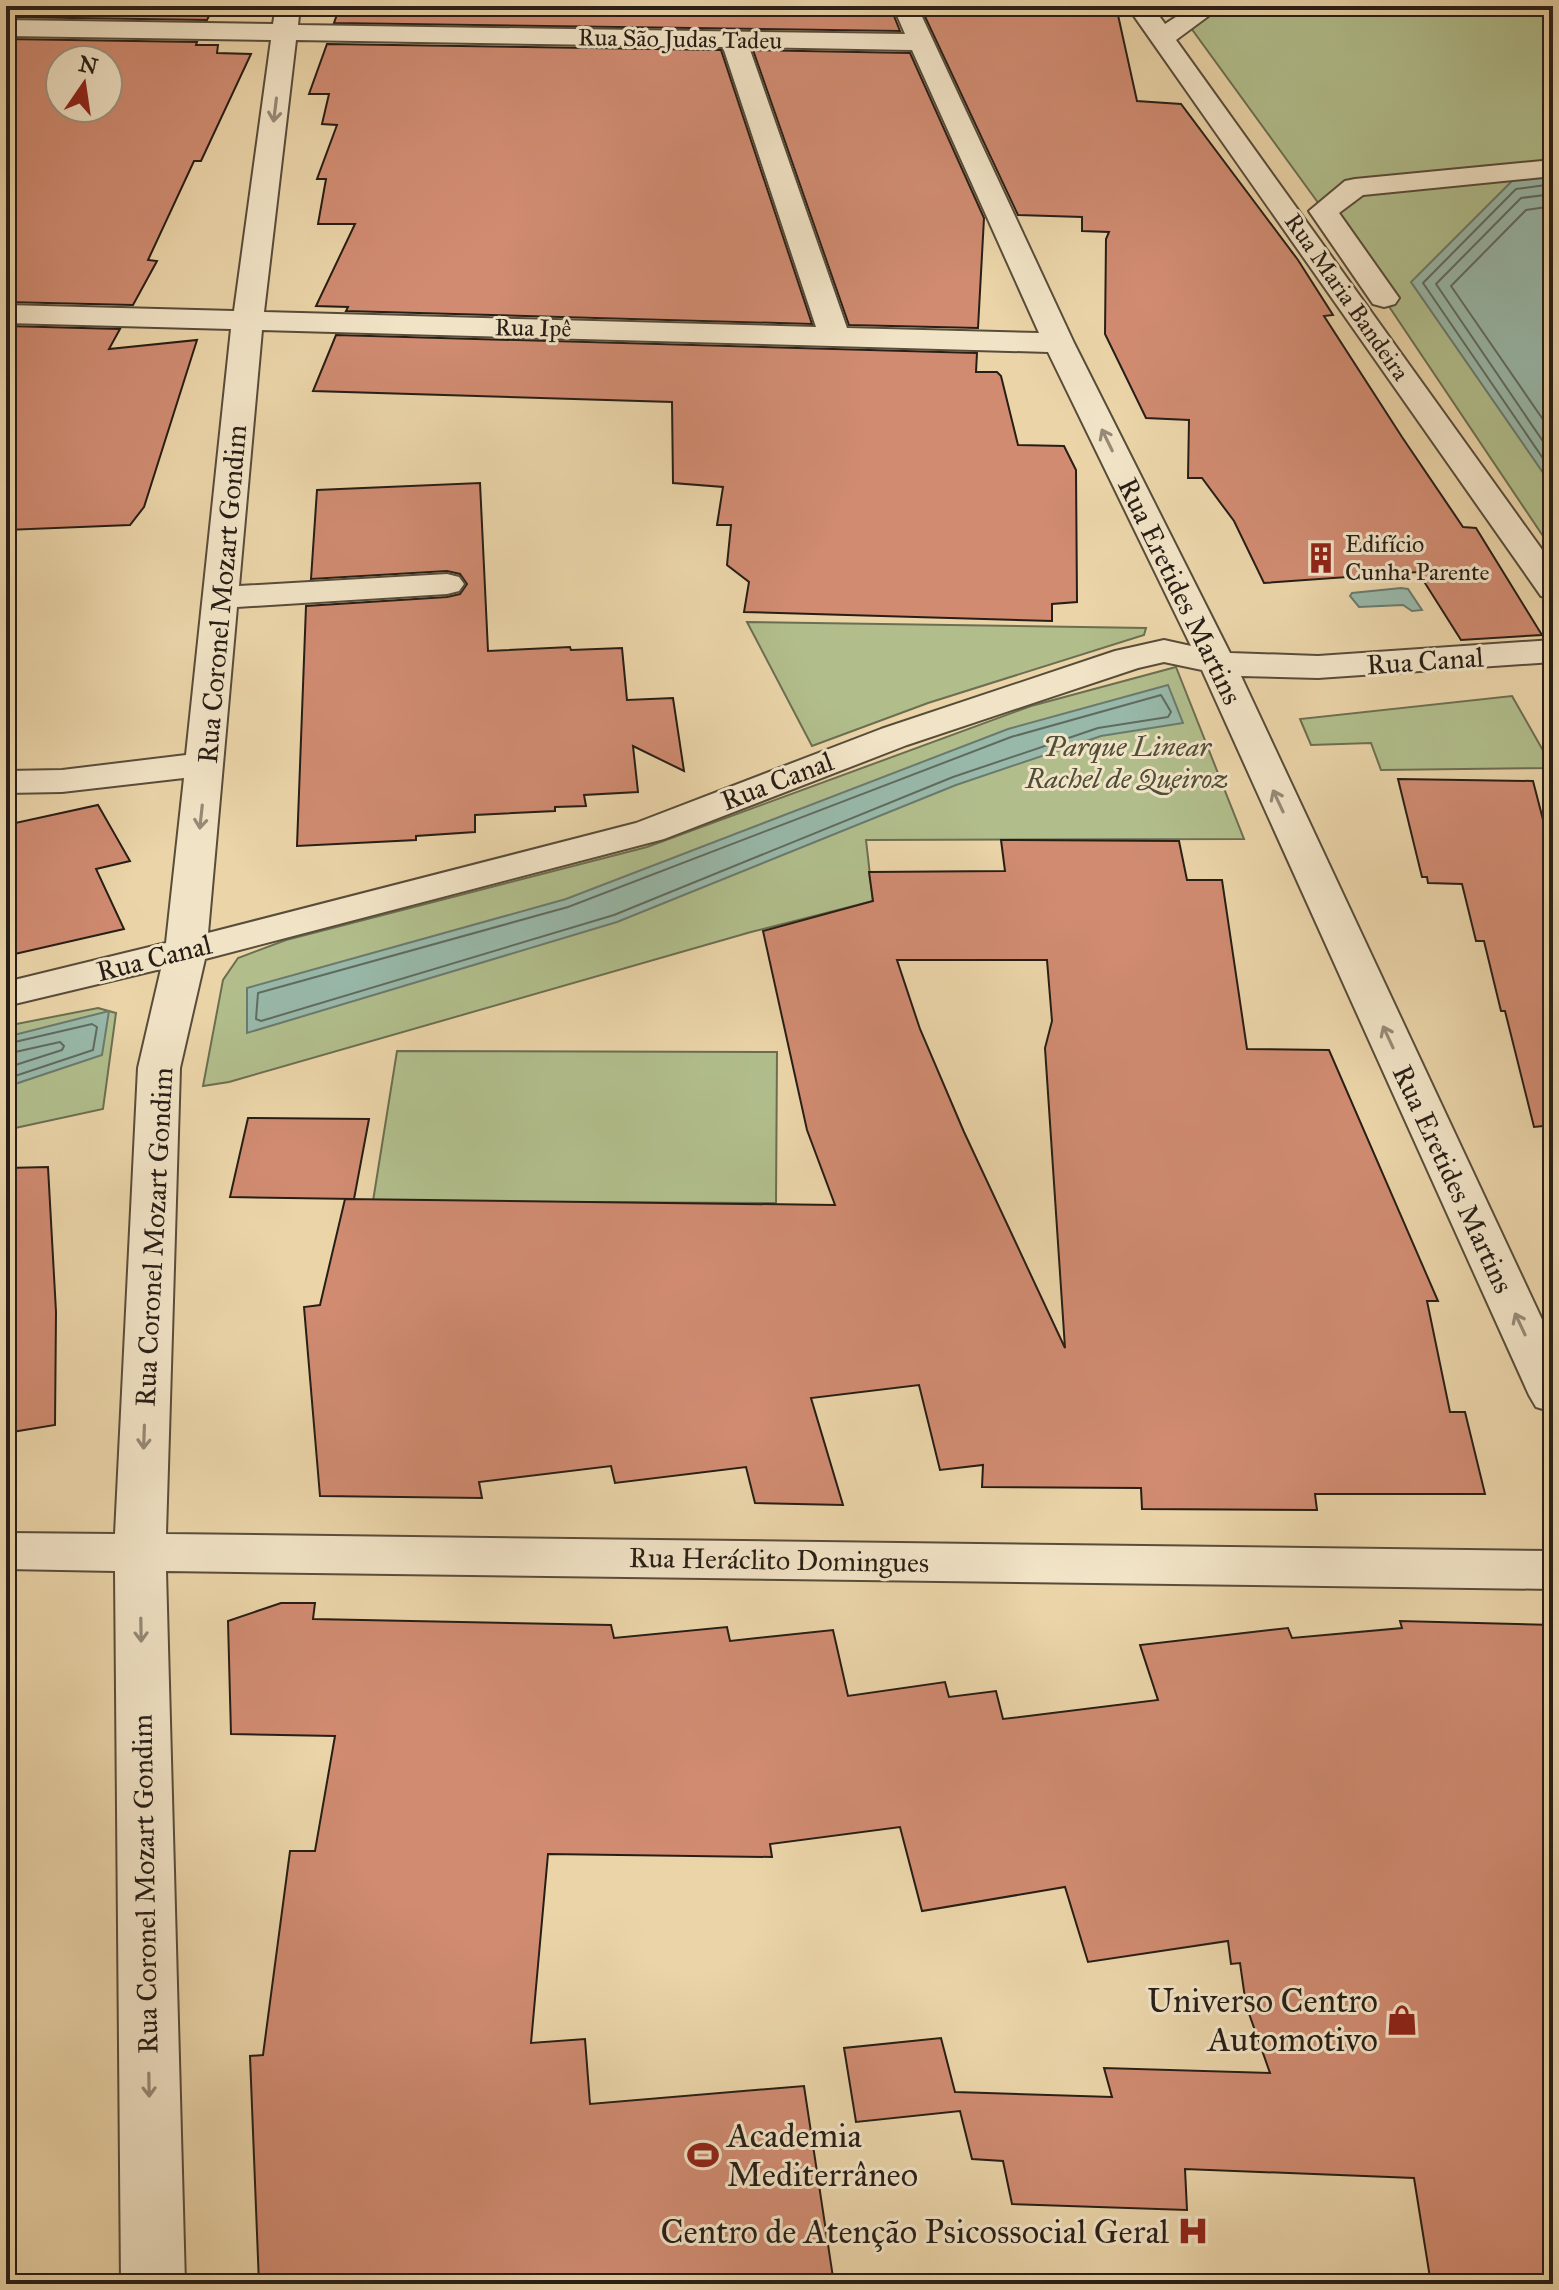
<svg xmlns="http://www.w3.org/2000/svg" width="1559" height="2290" viewBox="0 0 1559 2290" font-family="'IM FELL Great Primer',serif">
	<style>
		.green { fill: #b1be8c; stroke: #6c6e51; stroke-width: 2 }
		.water { fill: #98b8a9; stroke: #6b7a6e; stroke-width: 2 }
		.lines { fill: none; stroke-linecap: round; stroke-linejoin: round }
		.shore { stroke: #606b60; stroke-width: 2 }
		.building { fill: #d08b71; stroke: #271e16; stroke-width: 2; fill-rule: evenodd }
		.street-casing { stroke: #584c3a; stroke-width: 4 }
		.street { fill: #f1e3c6; fill-rule: evenodd }
		.oneway { stroke: #968a77 }
		.labels { text-anchor: middle; dominant-baseline: central; stroke-width: 6; stroke-linejoin: round; paint-order: stroke }
		.far-street-label { font-size: 24px; fill: #271e16; stroke: #f1e3c6 }
		.far-poi-label { font-size: 24px; fill: #271e16; stroke: #f1e3c6; text-anchor: start }
		.street-label { font-size: 28px; fill: #271e16; stroke: #f1e3c6 }
		.park-label { font-size: 28px; font-style: italic; fill: #504e39; stroke: #f1e3c6 }
		.near-poi-label { font-size: 34px; fill: #271e16; stroke: #f1e3c6; text-anchor: end }
	</style>
	<rect width="100%" height="100%" fill="#ead4a8"/>
	<filter id="stains"><feTurbulence type="fractalNoise" baseFrequency=".0025" numOctaves="4"/><feColorMatrix values="0 0 0 0 .2 0 0 0 0 .09 0 0 0 0 .02 0 0 0 .5 -.17"/></filter>
	<radialGradient id="worn" r=".72"><stop offset=".6" stop-color="#630" stop-opacity="0"/><stop offset="1" stop-color="#630" stop-opacity=".3"/></radialGradient>
	<!-- green -->
	<g class="green">
		<polygon points="1175,6 1553,6 1553,551 1335,226"/>
		<polygon points="747,622 1146,628 1144,635 928,703 812,746"/>
		<polygon points="1176,667 1244,839 866,840 873,901 751,932 229,1082 203,1086 223,980 238,958 286,940 647,847 1031,706"/>
		<polygon points="1512,696 1553,768 1381,770 1371,743 1311,745 1300,719"/>
		<polygon points="98,1008 116,1013 103,1109 6,1130 6,1026"/>
		<polygon points="397,1051 777,1052 776,1203 373,1201"/>
	</g>
	<!-- water -->
	<g class="water">
		<polygon points="1553,176 1553,487 1411,282 1513,180"/>
		<polygon points="1401,588 1408,589 1422,610 1412,611 1403,605 1359,607 1350,596 1352,593"/>
		<polygon points="1168,685 1183,723 1101,736 956,785 617,922 247,1033 247,988 566,899 1008,729"/>
		<polygon points="109,1011 102,1055 6,1087 6,1037"/>
	</g>
	<g class="lines">
		<!-- shore -->
		<g class="shore">
			<polyline points="1553,184 1516,189 1423,283 1553,473"/>
			<polyline points="1553,194 1521,198 1436,284 1553,456"/>
			<polyline points="1553,206 1526,210 1451,286 1553,434"/>
			<polygon points="1161,695 1171,712 1168,717 1098,728 953,777 614,915 261,1021 256,1019 258,993 568,907 1011,737"/>
			<polyline points="6,1044 92,1024 97,1027 93,1050 6,1079"/>
			<polyline points="6,1054 60,1042 64,1046 62,1050 6,1068"/>
		</g>
	</g>
	<!-- building -->
	<g class="building">
		<polygon points="6,6 214,6 207,20 6,17"/>
		<polygon points="340,6 890,6 900,31 334,23"/>
		<polygon points="920,6 1116,6 1137,101 1181,104 1298,260 1333,315 1324,316 1402,437 1463,527 1476,528 1542,635 1461,640 1418,572 1264,583 1234,521 1202,478 1188,478 1189,420 1146,418 1105,334 1106,239 1109,232 1082,231 1082,217 1018,215"/>
		<path d="M6 39 197 42 196 45H218L217 53 251 54 201 161H194L148 260 157 261 133 305 6 302ZM60 60H108V108H60Z"/>
		<polygon points="327,44 721,50 812,324 346,311 348,307 316,306 355,224 318,224 326,179 317,179 337,125 322,124 329,94 309,94"/>
		<polygon points="753,50 910,53 984,218 978,328 849,325"/>
		<polygon points="6,326 120,329 109,349 197,340 144,507 130,525 6,530"/>
		<polygon points="336,335 977,353 976,372 997,372 1001,376 1018,445 1064,446 1076,470 1077,602 1052,604 1052,621 744,612 749,582 727,565 731,525 717,525 723,487 673,483 672,402 313,391"/>
		<polygon points="480,483 488,651 570,647 571,650 622,648 627,700 673,698 684,771 633,746 638,792 584,795 586,806 555,807 555,811 475,815 475,832 416,836 416,840 297,846 306,606 447,597 460,594 467,584 460,574 447,571 311,579 317,490"/>
		<polygon points="1398,779 1533,781 1547,835 1553,835 1553,1125 1534,1127 1505,1011 1501,1011 1484,941 1476,941 1462,884 1428,883 1427,877 1422,877"/>
		<polygon points="98,805 130,861 96,869 124,929 6,956 6,825"/>
		<path d="M1001 840 1179 841 1187 880H1222L1247 1049 1329 1050 1438 1301H1427L1450 1412H1465L1485 1494H1315L1317 1510 1142 1509 1141 1488 982 1487 983 1465 940 1470 919 1385 811 1398 843 1505 755 1503 746 1467 615 1483 611 1466 479 1482 482 1498 320 1496 304 1307 320 1305 345 1199 835 1205 807 1130 763 931 873 901 869 872 1005 871ZM897 960H1047L1052 1021 1045 1048 1065 1348 964 1132 920 1029Z"/>
		<polygon points="248,1118 369,1119 354,1199 230,1197"/>
		<polygon points="48,1167 56,1312 55,1425 6,1433 6,1168"/>
		<polygon points="281,1603 315,1603 313,1619 611,1625 614,1638 727,1627 730,1641 833,1630 848,1696 945,1682 949,1697 996,1691 1003,1719 1158,1700 1140,1645 1288,1628 1292,1638 1402,1628 1400,1621 1553,1625 1553,2284 1431,2284 1414,2178 1185,2169 1187,2210 1012,2204 1003,2161 972,2159 960,2111 856,2122 844,2048 941,2038 955,2092 1112,2097 1104,2068 1270,2073 1246,2005 1240,1963 1231,1964 1228,1941 1088,1962 1065,1887 922,1911 900,1827 770,1844 772,1857 548,1854 531,2043 585,2039 590,2104 804,2086 834,2284 259,2284 250,2056 263,2055 290,1851 315,1851 335,1736 231,1734 228,1621"/>
	</g>
	<g class="lines">
		<defs>
			<g id="street">
				<path d="M276 6H300L298 25 905 34 893 6H917L1074 343 1230 653 1318 656 1553 640V662L1318 678 1241 676 1553 1343V1412L1536 1407 1529 1395 1202 670 1164 662 1138 668 907 745 664 839 205 959 180 1068 166 1534 1553 1551V1589L166 1571 185 2284H121L115 1571 6 1569V1533L115 1534 138 1068 161 969 6 1006V982L166 943 184 778 62 792 6 793V771L62 770 186 755 231 329 6 323V305L234 311 271 40 6 36V20L273 24ZM296 40 723 47 816 327 264 312ZM749 47 912 50 1039 333 847 328ZM262 330 1048 352 1191 646 1164 640 1115 651 881 729 636 823 208 933 237 607 447 594 459 591 464 584 459 577 447 574 239 586Z"/>
				<polygon points="1127,6 1152,6 1165,24 1193,6 1222,6 1176,40 1553,565 1553,599 1541,596"/>
				<polygon points="1553,160 1553,176 1363,195 1339,213 1399,298 1395,304 1384,307 1373,304 1309,211 1345,181 1355,179"/>
			</g>
		</defs>
		<!-- street casing -->
		<use href="#street" class="street-casing"/>
		<!-- street -->
		<use href="#street" class="street"/>
	</g>
	<!-- one-way arrows -->
	<defs><path id="oneway-shaft" d="M-6 0H5M1.5-3L5.5 0L1.5 3" fill="none" stroke-width="1.6" stroke-linecap="round" stroke-linejoin="round" transform="scale(2)"/></defs>
	<g class="oneway">
		<use href="#oneway-shaft" transform="translate(275 110) rotate(97)"/>
		<use href="#oneway-shaft" transform="translate(1107 440) rotate(-116)"/>
		<use href="#oneway-shaft" transform="translate(1278 801) rotate(-115)"/>
		<use href="#oneway-shaft" transform="translate(201 817) rotate(96)"/>
		<use href="#oneway-shaft" transform="translate(1388 1037) rotate(-115)"/>
		<use href="#oneway-shaft" transform="translate(1520 1324) rotate(-115)"/>
		<use href="#oneway-shaft" transform="translate(144 1437) rotate(92)"/>
		<use href="#oneway-shaft" transform="translate(141 1630) rotate(89)"/>
		<use href="#oneway-shaft" transform="translate(149 2085) rotate(89)"/>
	</g>
	<!-- icons -->
	<defs>
		<symbol id="building-bare" viewBox="-9 -9 18 18"><path d="M-4-6H4V6H1V3H-1V6H-4ZM-2.5-4.3h1.7v1.8h-1.7ZM.8-4.3h1.7v1.8H.8ZM-2.5-1h1.7V.8h-1.7ZM.8-1h1.7V.8H.8Z" fill="#8f2418" stroke="#f1e3c6" stroke-width="2.5" paint-order="stroke"/></symbol>
		<symbol id="shop-bare" viewBox="-9 -9 18 18"><path d="M-5-2.5h2.3a2.7 3.5 0 0 1 5.4 0H5L5.5 6h-11ZM-1.5-2.5h3a1.5 2.3 0 0 0-3 0Z" fill="#8f2418" stroke="#f1e3c6" stroke-width="2.5" paint-order="stroke"/></symbol>
		<symbol id="stadium-bare" viewBox="-9 -9 18 18"><path d="M0-5a6.5 5 0 1 0 0 10a6.5 5 0 1 0 0-10ZM-3.5-1.8h7v3.6h-7Z" fill="#8f2418" stroke="#f1e3c6" stroke-width="2.5" paint-order="stroke"/></symbol>
		<symbol id="hospital-bare" viewBox="-9 -9 18 18"><path d="M-5-5h3v3.5h4V-5h3V5h-3V1.5h-4V5h-3Z" fill="#8f2418" stroke="#f1e3c6" stroke-width="2.5" paint-order="stroke"/></symbol>
	</defs>
	<g fill-rule="evenodd">
		<use href="#building-bare" x="1299" y="536" width="44" height="44"/>
		<use href="#shop-bare" x="1380" y="1998" width="44" height="44"/>
		<use href="#stadium-bare" x="681" y="2133" width="44" height="44"/>
		<use href="#hospital-bare" x="1171" y="2209" width="44" height="44"/>
	</g>
	<g class="labels">
		<!-- far-street labels -->
		<g class="far-street-label">
			<text transform="translate(680 39) rotate(1)">Rua São Judas Tadeu</text>
			<text transform="translate(1347 297) rotate(55)">Rua Maria Bandeira</text>
			<text transform="translate(533 328) rotate(1)">Rua Ipê</text>
		</g>
		<!-- far-poi labels -->
		<g class="far-poi-label">
			<text x="1345" y="544">Edifício<tspan x="1345" dy="28">Cunha Parente</tspan></text>
		</g>
		<!-- street labels -->
		<g class="street-label">
			<text transform="translate(1180 591) rotate(64)">Rua Eretides Martins</text>
			<text transform="translate(222 594) rotate(-85)">Rua Coronel Mozart Gondim</text>
			<text transform="translate(1425 661) rotate(-4)">Rua Canal</text>
			<text transform="translate(777 781) rotate(-21)">Rua Canal</text>
			<text transform="translate(154 958) rotate(-14)">Rua Canal</text>
			<text transform="translate(1453 1179) rotate(65)">Rua Eretides Martins</text>
			<text transform="translate(154 1237) rotate(-87)">Rua Coronel Mozart Gondim</text>
			<text transform="translate(779 1560) rotate(1)">Rua Heráclito Domingues</text>
			<text transform="translate(145 1884) rotate(-91)">Rua Coronel Mozart Gondim</text>
		</g>
		<!-- park labels -->
		<g class="park-label">
			<text x="1127" y="746">Parque Linear<tspan x="1127" dy="32">Rachel de Queiroz</tspan></text>
		</g>
		<!-- near-poi labels -->
		<g class="near-poi-label">
			<text x="1378" y="2000">Universo Centro<tspan x="1378" dy="39">Automotivo</tspan></text>
			<text x="727" y="2135" text-anchor="start">Academia<tspan x="727" dy="39">Mediterrâneo</tspan></text>
			<text x="1169" y="2231">Centro de Atenção Psicossocial Geral</text>
		</g>
	</g>
	<!-- margin -->
	<rect width="1559" height="2290" fill="none" stroke="#ead4a8" stroke-width="32"/>
	<rect x="8" y="8" width="1543" height="2274" fill="none" stroke="#271e16" stroke-width="4"/>
	<rect x="16" y="16" width="1527" height="2258" fill="none" stroke="#271e16" stroke-width="2"/>
	<!-- north arrow -->
	<g transform="translate(84 84) rotate(13)"><circle r="38" fill="#f1e3c6" stroke="#a09480" stroke-width="2"/>
	<path d="M0-6L14 30L0 20L-14 30Z" fill="#8f2418"/>
	<text y="-12" font-size="22" font-weight="bold" text-anchor="middle" fill="#271e16">N</text>
	</g>
	<rect width="100%" height="100%" filter="url(#stains)"/>
	<rect width="100%" height="100%" fill="url(#worn)"/>
</svg>
